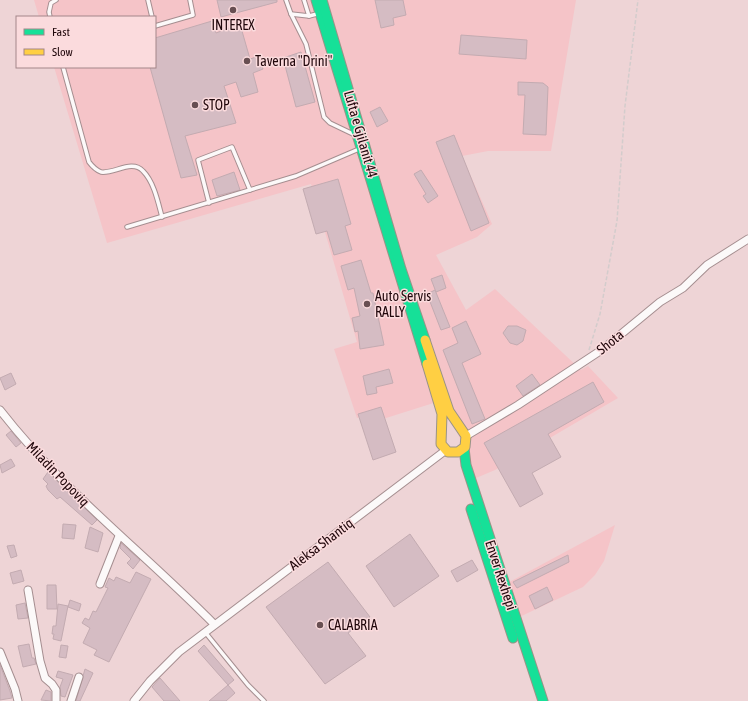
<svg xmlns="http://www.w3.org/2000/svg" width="748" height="701" viewBox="0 0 748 701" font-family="'Asap Condensed',sans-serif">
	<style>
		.built { fill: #f5c4c8 }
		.building { fill: #d5bcc3; stroke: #c3abb1 }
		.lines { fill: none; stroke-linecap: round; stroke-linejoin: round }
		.lane-casing { stroke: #a58e90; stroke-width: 5.5 }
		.street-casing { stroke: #a58e90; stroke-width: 9 }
		.fast-casing { stroke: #999387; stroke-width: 11 }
		.slow-casing { stroke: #999387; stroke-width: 11 }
		.path { stroke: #d3cccc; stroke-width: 1.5; stroke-dasharray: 4 2; stroke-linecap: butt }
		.lane { stroke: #fcf9f9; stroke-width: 3.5 }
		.street { stroke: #fcf9f9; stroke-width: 7 }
		.fast { stroke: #16e098; stroke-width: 9 }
		.slow { stroke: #ffcf43; stroke-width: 9 }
		.poi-dot { fill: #684f52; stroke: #fbdbdd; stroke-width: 1.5 }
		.labels { text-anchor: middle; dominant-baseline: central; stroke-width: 3; stroke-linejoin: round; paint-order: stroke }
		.poi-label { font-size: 14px; fill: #20070b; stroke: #fbdbdd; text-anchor: start }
		.street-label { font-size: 14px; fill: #20070b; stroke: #fbdbdd }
	</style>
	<rect width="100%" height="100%" fill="#eed4d6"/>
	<!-- built -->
	<g class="built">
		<polygon points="34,0 576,0 551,151 488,151 462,156 492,224 477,237 436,255 466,310 495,289 581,370 588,366 618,398 495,470 469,481 464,448 443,400 383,419 379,411 357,418 334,349 357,342 311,184 107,243 54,67 155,67 155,17 39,17"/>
		<polygon points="615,525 604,561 595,575 583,587 513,620 500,587"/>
	</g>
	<!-- building -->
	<g class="building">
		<polygon points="217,0 277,0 277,2 221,17"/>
		<polygon points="375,0 403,0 406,15 393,18 394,25 381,28"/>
		<polygon points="212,21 216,33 240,24 250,59 259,56 263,69 253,73 258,92 241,97 236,82 224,86 236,123 185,136 197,175 181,178 150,67 155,67 155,38"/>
		<polygon points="461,35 527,40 526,59 459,54"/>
		<polygon points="301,52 315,102 296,107 283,58"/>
		<polygon points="518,82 543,83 548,87 546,135 523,134 525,95 518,95"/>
		<polygon points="380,107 388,121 377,127 370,112"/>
		<polygon points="454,135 489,223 471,231 436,142"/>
		<polygon points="421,170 438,196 428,203 423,196 426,194 414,174"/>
		<polygon points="234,172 240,190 217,196 212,180"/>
		<polygon points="338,179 351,224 345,226 352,250 334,255 327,231 316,234 303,189"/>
		<polygon points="361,260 371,293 373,293 384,345 360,349 358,331 355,332 352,318 360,316 354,288 348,290 341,266"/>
		<polygon points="442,275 446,288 436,292 431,279"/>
		<polygon points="435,290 450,327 441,330 427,294"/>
		<polygon points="466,321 481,354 462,363 485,419 472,424 443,350 458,343 452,328"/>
		<polygon points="508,326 517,326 526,330 523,341 517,345 510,343 503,333"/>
		<polygon points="389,369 393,383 376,387 377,393 367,395 363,376"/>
		<polygon points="11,373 16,384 5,390 0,378"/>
		<polygon points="532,374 540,385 523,396 516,386"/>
		<polygon points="593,382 604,402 548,434 561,457 532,473 543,494 520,507 484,443"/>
		<polygon points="381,407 396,452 373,460 358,414"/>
		<polygon points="11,431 21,443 16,447 6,435"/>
		<polygon points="11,459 15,466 2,473 0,465"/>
		<polygon points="48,472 97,520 92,525 60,497 57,499 48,490 46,486 48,484 43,479"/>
		<polygon points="63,524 76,525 74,539 62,538"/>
		<polygon points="90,527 103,533 98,552 85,548"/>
		<polygon points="410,534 439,576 394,607 366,566"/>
		<polygon points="121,543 140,560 133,569 127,563 131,559 120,548"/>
		<polygon points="14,545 17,556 11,558 7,546"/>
		<polygon points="568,555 569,562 517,588 513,582"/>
		<polygon points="472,560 478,570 457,582 451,571"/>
		<polygon points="328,562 370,617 348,633 366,656 325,684 266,607"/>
		<polygon points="21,570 24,581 13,584 10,573"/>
		<polygon points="136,572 151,579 109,662 94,655 97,650 83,643 90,628 82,623 85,618 89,620 93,611 96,612 108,588 105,587 109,578 114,581 116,577 130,583"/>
		<polygon points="47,585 56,585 57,609 47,609"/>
		<polygon points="547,587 553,600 535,609 529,596"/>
		<polygon points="70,600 81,604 79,611 68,607"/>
		<polygon points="25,603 28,618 18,619 16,605"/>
		<polygon points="58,604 68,606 61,641 53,639 54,634 52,634 53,626 56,626"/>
		<polygon points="29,644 32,658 34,658 36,664 23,667 18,646"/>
		<polygon points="61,645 68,646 66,658 59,657"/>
		<polygon points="204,645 234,680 228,685 198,651"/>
		<polygon points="0,665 10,691 12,698 0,700"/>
		<polygon points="85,669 93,673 80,701 76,701"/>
		<polygon points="58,671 73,675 65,697 61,696 60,687 63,679 56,677"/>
		<polygon points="160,678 180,701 164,701 152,687"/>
		<polygon points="228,685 235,693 226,701 209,701"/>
		<polygon points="46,690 51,692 51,701 41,700"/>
	</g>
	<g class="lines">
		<defs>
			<g id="lane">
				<polyline points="148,0 152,17"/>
				<polyline points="286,0 291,14 306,44 324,117 330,123 353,134"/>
				<polyline points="304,0 309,16"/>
				<polyline points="291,14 309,16 317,14"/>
				<polyline points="50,17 49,12 51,3 56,0"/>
				<polyline points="155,26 193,15 190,0"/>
				<path d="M63 67 89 162C92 166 96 170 101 172 114 174 132 159 143 171 154 182 158 202 162 217"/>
				<polyline points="209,203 198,160 232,147 250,190"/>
				<polyline points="127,227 296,176 359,149"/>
				<polyline points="205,632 248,685 264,701"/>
			</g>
			<g id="street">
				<path d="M0 410C62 490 143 552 214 624"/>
				<polyline points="466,436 518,405 603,349 660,302 683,288 707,265 748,239"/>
				<polyline points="100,584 119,536"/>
				<polyline points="28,590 40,661 45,678 52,684 56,690 56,701"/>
				<polyline points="0,652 15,689 18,701"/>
				<polyline points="71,701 79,677"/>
				<polyline points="134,701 150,681 179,652 446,450"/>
			</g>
			<g id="fast">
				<polyline points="316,0 427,364"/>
				<polyline points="322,0 401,269 425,340"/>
				<polyline points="464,448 466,465 543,701"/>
				<polyline points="471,509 513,638"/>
			</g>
			<polyline id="slow" points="425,340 449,411 466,436 465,447 458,452 448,452 441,444 442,414 427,364"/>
		</defs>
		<!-- lane casing -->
		<use href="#lane" class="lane-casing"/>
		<!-- street casing -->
		<use href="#street" class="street-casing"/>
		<!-- fast casing -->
		<use href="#fast" class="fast-casing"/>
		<!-- slow casing -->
		<use href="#slow" class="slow-casing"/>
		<!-- path -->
		<polyline class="path" points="589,350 600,314 617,221 625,106 638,0"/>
		<!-- lane -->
		<use href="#lane" class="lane"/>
		<!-- street -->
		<use href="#street" class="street"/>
		<!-- fast -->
		<use href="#fast" class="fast"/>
		<!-- slow -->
		<use href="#slow" class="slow"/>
	</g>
	<!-- markers -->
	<g class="poi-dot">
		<circle cx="233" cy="10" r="4"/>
		<circle cx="247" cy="61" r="4"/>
		<circle cx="195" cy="105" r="4"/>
		<circle cx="367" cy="304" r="4"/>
		<circle cx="320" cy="625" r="4"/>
	</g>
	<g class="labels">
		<!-- poi labels -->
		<g class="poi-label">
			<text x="233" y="25" text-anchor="middle">INTEREX</text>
			<text x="255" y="61">Taverna "Drini"</text>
			<text x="203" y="105">STOP</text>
			<text x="375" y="296">Auto Servis<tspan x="375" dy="16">RALLY</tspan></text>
			<text x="328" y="625">CALABRIA</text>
		</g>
		<!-- street labels -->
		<g class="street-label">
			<text transform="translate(361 134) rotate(74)">Lufta e Gjilanit 44</text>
			<text transform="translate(610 342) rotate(-39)">Shota</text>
			<text transform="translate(58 474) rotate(46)">Miladin Popoviq</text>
			<text transform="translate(321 544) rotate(-37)">Aleksa Shantiq</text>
			<text transform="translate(501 575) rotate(72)">Enver Rexhepi</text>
		</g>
	</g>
	<!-- legend -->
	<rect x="16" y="16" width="140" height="52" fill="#fbdbdd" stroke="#a38689"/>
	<rect x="24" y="29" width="20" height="6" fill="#16e098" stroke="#a38689"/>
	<text x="52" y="36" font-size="12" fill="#20070b">Fast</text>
	<rect x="24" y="49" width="20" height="6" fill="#ffcf43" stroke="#a38689"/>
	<text x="52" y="56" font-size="12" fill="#20070b">Slow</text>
</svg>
